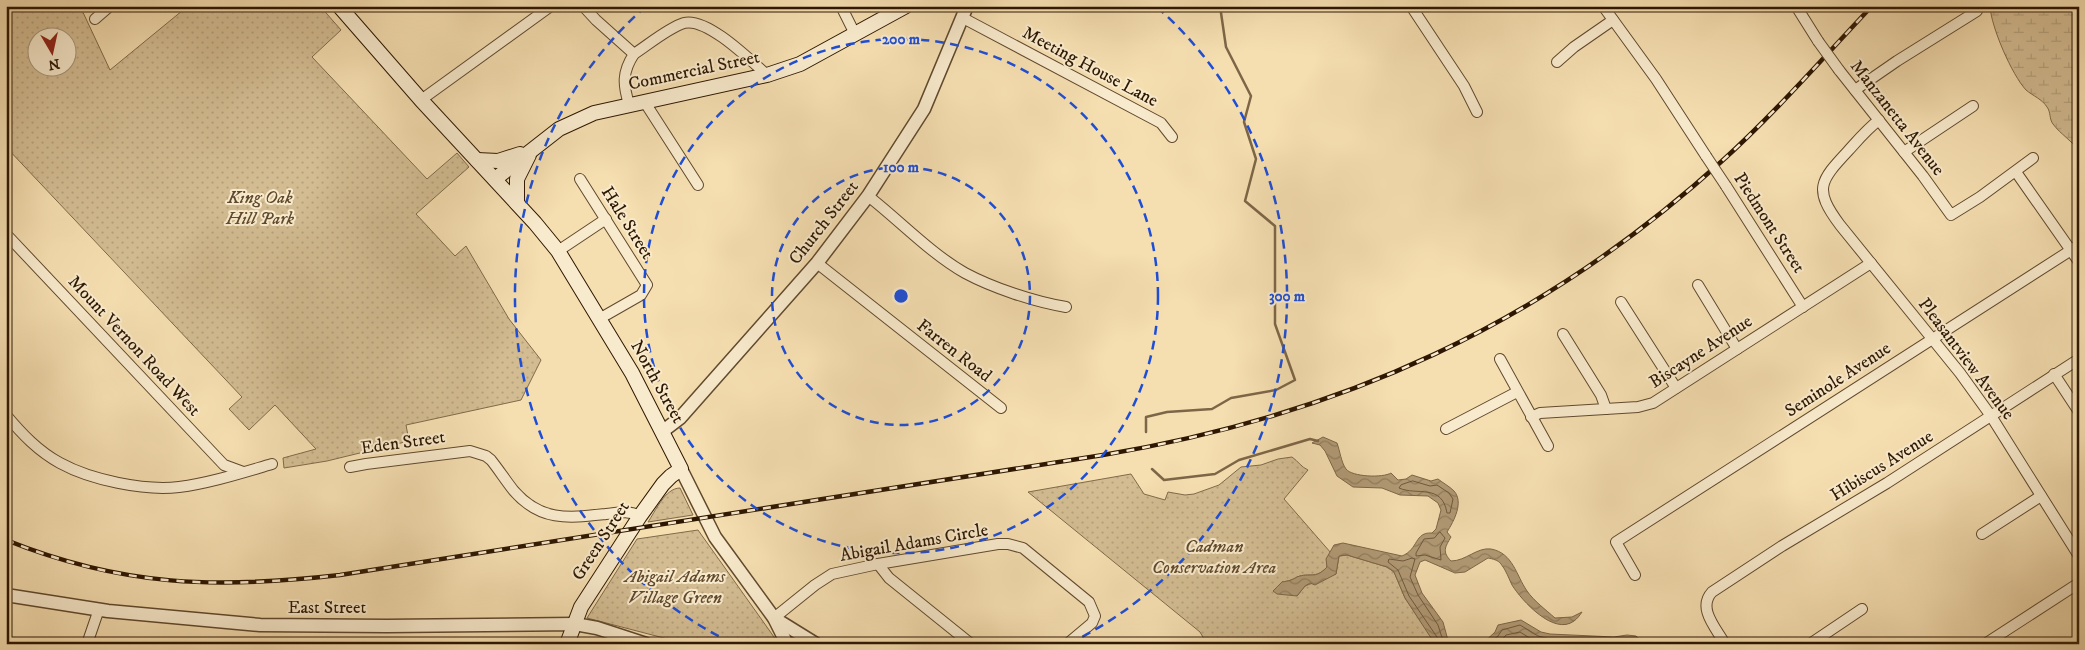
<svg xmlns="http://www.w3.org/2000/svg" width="2085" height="650" viewBox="0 0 2085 650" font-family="'IM FELL DW Pica',serif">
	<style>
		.wetland { fill: url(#wetland-marsh); stroke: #806a4a }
		.park { fill: url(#park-dots); stroke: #806a4a; fill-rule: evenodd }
		.water { fill: url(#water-waves); stroke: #7d6647 }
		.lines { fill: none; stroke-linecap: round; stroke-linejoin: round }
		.shore { stroke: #70583c; stroke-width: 1 }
		.stream { stroke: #7d6647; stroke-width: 2.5 }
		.minor-casing { stroke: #60492e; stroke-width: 12 }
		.tertiary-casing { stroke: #60492e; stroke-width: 15 }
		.secondary-casing { stroke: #2e1702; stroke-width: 16 }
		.minor { stroke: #f8eacc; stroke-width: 10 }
		.tertiary { stroke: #f8eacc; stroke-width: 12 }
		.secondary { stroke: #f8eacc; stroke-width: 14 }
		.rail-casing { stroke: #2e1702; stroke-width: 4.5 }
		.rail { stroke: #f8eacc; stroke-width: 2.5; stroke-dasharray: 8; stroke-linecap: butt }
		.minor-bridge-casing { stroke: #60492e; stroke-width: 12; stroke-linecap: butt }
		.minor-bridge { stroke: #f8eacc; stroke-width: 10 }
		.ring { fill: none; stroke: #1d4ed8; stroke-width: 2.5; stroke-dasharray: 9 6 }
		.labels { text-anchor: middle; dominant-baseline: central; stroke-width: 4; stroke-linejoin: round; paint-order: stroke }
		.street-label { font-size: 18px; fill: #2e1702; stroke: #f8eacc }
		.park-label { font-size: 18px; font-style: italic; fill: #60492d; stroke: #f8eacc }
		.centre { fill: #1d4ed8; stroke: #f8eacc; stroke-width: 2.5 }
		.ring-label { font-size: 15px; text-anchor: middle; font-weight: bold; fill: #1d4ed8; stroke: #f8eacc; stroke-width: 4; stroke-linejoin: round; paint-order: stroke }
	</style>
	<defs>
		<pattern id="wetland-marsh" width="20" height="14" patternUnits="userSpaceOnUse" patternTransform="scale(1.25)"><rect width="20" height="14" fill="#d3bc92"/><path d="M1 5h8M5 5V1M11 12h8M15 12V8" fill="none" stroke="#b5a17c"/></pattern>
		<pattern id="park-dots" width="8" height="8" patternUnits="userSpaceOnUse" patternTransform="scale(1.25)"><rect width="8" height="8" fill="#d3bc92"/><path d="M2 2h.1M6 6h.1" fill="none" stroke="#b5a17c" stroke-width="1.8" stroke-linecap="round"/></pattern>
		<pattern id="water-waves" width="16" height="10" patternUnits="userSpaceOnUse" patternTransform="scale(1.25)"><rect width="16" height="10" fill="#b19a75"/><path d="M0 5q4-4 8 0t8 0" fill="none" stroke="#907d5e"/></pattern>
	</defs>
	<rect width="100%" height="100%" fill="#f5deb0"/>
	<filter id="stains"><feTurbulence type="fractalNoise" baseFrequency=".004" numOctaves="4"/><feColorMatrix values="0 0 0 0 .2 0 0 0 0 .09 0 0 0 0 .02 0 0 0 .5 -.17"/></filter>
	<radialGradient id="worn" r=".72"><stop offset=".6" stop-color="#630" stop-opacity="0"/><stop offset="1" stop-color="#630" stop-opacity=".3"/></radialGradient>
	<!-- wetland -->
	<path class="wetland" d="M1990 6H2079V152C2073 141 2060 134 2053 124 2049 119 2051 112 2047 107 2042 99 2033 96 2026 90 2012 75 1991 27 1990 6Z"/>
	<!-- park -->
	<g class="park">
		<path d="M6 6H11L14 10 21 6H80L110 70 188 6H320L341 30 312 57 427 179 457 153 469 167 416 214 455 256 466 246 509 319 541 360 521 400 406 425 409 441 327 461 284 468 283 458 316 449 275 405 249 430 229 409 242 397 6 147ZM38 38H68V68H38Z"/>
		<path d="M1292 457C1298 461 1301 467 1308 470L1284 499 1331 553 1327 559V567C1315 580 1310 572 1297 577 1292 580 1289 581 1282 582L1297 596 1305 586 1336 574 1339 556 1347 555 1387 567 1394 572 1405 598 1434 641 1433 644H1207L1200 632 1028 492 1131 474 1144 494 1165 500 1168 492 1185 495 1194 494 1219 485 1241 467 1261 465 1278 459Z"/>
		<path d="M680 488 693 515 648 522C655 512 665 488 680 488Z"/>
		<polygon points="698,530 779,644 687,644 587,618 637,539"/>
	</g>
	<!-- water -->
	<g class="water">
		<path d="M1323 437 1337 443C1340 451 1341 462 1346 469 1352 477 1383 478 1391 473L1398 480 1406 479 1412 475 1431 481 1438 479C1443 483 1449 486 1454 491 1464 502 1454 521 1447 532L1451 537C1445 547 1442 552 1451 561 1466 561 1477 547 1491 549 1513 553 1516 575 1527 591 1534 601 1546 610 1555 618L1572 617 1582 612C1580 615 1577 619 1574 621 1554 636 1522 601 1512 585 1509 579 1506 570 1501 564 1498 560 1493 559 1488 558L1465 572 1455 573 1425 560 1420 562 1415 575 1422 593 1443 622 1449 644H1433V641L1405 598 1394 572 1387 567 1347 555 1339 556 1336 574 1315 585 1310 583 1305 586 1297 596 1277 594 1273 591 1282 582C1289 581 1292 580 1297 577 1310 572 1315 580 1327 567L1326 559 1334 545 1343 543 1402 556C1419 549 1414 532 1432 533L1436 529 1441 510 1438 503 1428 496 1400 495 1382 488 1353 487 1337 476 1325 451 1320 445 1312 443Z"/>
		<polygon points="1521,620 1541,632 1550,634 1614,637 1627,635 1636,636 1645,644 1482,644 1495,632 1498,625"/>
	</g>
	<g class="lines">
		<!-- shore -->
		<g class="shore">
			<path d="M1413 481 1430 486 1437 485 1449 493 1453 499 1450 513H1447C1442 483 1417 496 1399 488L1401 485Z"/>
			<polygon points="1440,532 1445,538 1440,547 1441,560 1425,555 1416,556 1416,553 1424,539 1434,538"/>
			<polyline points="1438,644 1439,640 1409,596 1398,570 1388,562 1389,559 1403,561 1412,558 1415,559 1410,577 1418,595 1438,625 1444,644"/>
			<polyline points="1488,644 1498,636 1502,630 1520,625 1538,636 1550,639 1614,642 1627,640 1637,644"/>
			<polyline points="1498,644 1506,635 1520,632 1536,642 1543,644"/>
		</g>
		<!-- stream -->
		<g class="stream">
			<polyline points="1146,432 1146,417 1167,412 1212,409 1231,398 1276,390 1295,380 1275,324 1275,226 1245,201 1256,159 1244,122 1251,96 1226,47 1220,6"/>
			<polyline points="1152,469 1164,480 1215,474 1239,460 1310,439 1318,441"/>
		</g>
		<defs>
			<g id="minor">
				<polyline points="583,6 596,20 634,54"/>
				<polyline points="841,6 855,34"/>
				<polyline points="1411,6 1464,86 1477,112"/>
				<polyline points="1603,6 1656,79 1706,156"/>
				<polyline points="1796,6 1818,41"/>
				<polyline points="963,18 1161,123 1172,137"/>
				<polyline points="95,19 110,6"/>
				<polyline points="1557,62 1574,47 1613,20"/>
				<polyline points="1839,70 1923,176 1951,215 1980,197 2033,158"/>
				<polyline points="1855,90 1897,61 1977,11"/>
				<polyline points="421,100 551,6"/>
				<polyline points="644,101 698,185"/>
				<path d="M629 104C623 85 622 72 634 54 648 45 668 28 684 23 707 17 750 60 767 75"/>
				<path d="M1879 120C1867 129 1858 140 1848 151 1820 181 1813 189 1840 225L1960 373 1991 416 2079 556"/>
				<polyline points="1904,152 1973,106"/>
				<polyline points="2016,172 2079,262"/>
				<polyline points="580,179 647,285 641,295 599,319"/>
				<polyline points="1726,186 1803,307"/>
				<path d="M868 196C899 220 931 254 965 273 993 288 1035 302 1066 307"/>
				<polyline points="6,234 224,465 243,472"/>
				<polyline points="558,251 606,219"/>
				<polyline points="817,263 1001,408"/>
				<polyline points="1698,285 1737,349"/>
				<polyline points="1621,302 1676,388"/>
				<polyline points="1563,334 1601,395 1606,409"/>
				<polyline points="1500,359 1548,446"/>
				<polyline points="2054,374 2079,412"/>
				<path d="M6 415C22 434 38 451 60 463 91 480 144 491 179 487 210 483 241 473 272 464"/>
				<polyline points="1531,417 1540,413 1638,407 1653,403 1871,263"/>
				<polyline points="1446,429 1517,392"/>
				<path d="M350 467 366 464 470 451 486 456 491 460C499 470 506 481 514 491 541 522 569 518 606 514 618 513 630 510 640 516"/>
				<polyline points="1982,534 2041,496"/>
				<polyline points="878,564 889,578 971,644"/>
				<polyline points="1635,575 1616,542 2079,245"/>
				<polyline points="774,618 815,585 832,574 878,564 998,544 1008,544 1023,548 1089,602 1095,616 1092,623 1067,644"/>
				<polyline points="87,644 99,609"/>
				<path d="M1725 644C1716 628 1697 608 1712 592L1782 546 1887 483 2079 359"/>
				<polyline points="1810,644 1862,609"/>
				<polyline points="1985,644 2079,583"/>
			</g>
			<g id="tertiary">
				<polyline points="663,431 680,418 817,263 868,196 924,109 967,6"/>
				<polyline points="681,469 715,537 774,618 787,644"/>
				<polyline points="6,595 108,611 260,625 387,626 575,624 597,628 646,644"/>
				<polyline points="774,618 816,644"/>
			</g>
			<g id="secondary">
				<polyline points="339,6 421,100 535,223 558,251 632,373 681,469 671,476 663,484 640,516 581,607 567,644"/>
				<polyline points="477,160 498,161 520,154"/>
				<polyline points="495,179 559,129 594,113 767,75 800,64 906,6"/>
				<polyline points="517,203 517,179 529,155"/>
			</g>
		</defs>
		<!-- minor casing -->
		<use href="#minor" class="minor-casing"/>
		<!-- tertiary casing -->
		<use href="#tertiary" class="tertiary-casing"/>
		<!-- secondary casing -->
		<use href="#secondary" class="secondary-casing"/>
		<!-- minor -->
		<use href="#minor" class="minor"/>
		<!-- tertiary -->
		<use href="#tertiary" class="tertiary"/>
		<!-- secondary -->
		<use href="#secondary" class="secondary"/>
		<defs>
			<path id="rail" d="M6 540C123 587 217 589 340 575L1103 455C1342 415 1542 324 1722 161 1775 113 1823 58 1872 6"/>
		</defs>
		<!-- rail casing -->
		<use href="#rail" class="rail-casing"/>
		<!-- rail -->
		<use href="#rail" class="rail"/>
		<defs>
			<g id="minor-bridge">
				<polyline points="1818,41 1839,70"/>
				<polyline points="1706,156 1726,186"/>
			</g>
		</defs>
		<!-- minor-bridge casing -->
		<use href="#minor-bridge" class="minor-bridge-casing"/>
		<!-- minor-bridge -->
		<use href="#minor-bridge" class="minor-bridge"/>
	</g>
	<!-- distance rings -->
	<g class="ring">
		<circle cx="901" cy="296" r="129"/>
		<circle cx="901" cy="296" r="257"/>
		<path d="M732 643A386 386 0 0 1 645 7M1157 7A386 386 0 0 1 1070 643"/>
	</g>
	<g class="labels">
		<!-- street labels -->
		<g class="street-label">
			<text transform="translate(1090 67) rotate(28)">Meeting House Lane</text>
			<text transform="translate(694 71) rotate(-12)">Commercial Street</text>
			<text transform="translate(1897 118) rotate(52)">Manzanetta Avenue</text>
			<text transform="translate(627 223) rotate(58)">Hale Street</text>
			<text transform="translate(824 223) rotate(-52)">Church Street</text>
			<text transform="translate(1769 223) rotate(57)">Piedmont Street</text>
			<text transform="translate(134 346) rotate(47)">Mount Vernon Road West</text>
			<text transform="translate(954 351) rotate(38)">Farren Road</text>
			<text transform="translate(1701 352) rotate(-33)">Biscayne Avenue</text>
			<text transform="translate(1966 359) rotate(53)">Pleasantview Avenue</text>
			<text transform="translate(1838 380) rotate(-33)">Seminole Avenue</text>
			<text transform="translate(657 382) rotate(61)">North Street</text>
			<text transform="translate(403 443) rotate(-8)">Eden Street</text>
			<text transform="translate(1882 466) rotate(-32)">Hibiscus Avenue</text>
			<text transform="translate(601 541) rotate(-57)">Green Street</text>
			<text transform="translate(914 543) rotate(-10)">Abigail Adams Circle</text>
			<text x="327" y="608">East Street</text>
		</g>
		<!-- park labels -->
		<g class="park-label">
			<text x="260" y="198">King Oak<tspan x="260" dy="21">Hill Park</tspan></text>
			<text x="1214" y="547">Cadman<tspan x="1214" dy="21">Conservation Area</tspan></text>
			<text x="675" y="577">Abigail Adams<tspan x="675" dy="21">Village Green</tspan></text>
		</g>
	</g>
	<circle cx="901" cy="296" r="8" class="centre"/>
	<g class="ring-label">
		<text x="901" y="44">200 m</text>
		<text x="901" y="172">100 m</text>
		<text x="1287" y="301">300 m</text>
	</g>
	<!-- margin -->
	<rect width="2085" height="650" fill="none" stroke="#f5deb0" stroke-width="25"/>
	<rect x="8" y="8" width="2070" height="635" fill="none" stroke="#2e1702" stroke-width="2.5"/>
	<rect x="12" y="12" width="2060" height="625" fill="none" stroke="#2e1702"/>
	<!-- north arrow -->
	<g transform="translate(52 52) rotate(171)"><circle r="24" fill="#f8eacc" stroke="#a7967b"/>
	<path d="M0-4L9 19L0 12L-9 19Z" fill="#8f2418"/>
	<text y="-8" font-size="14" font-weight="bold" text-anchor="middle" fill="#2e1702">N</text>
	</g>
	<rect width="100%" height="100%" filter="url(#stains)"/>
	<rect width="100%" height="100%" fill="url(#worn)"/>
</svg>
